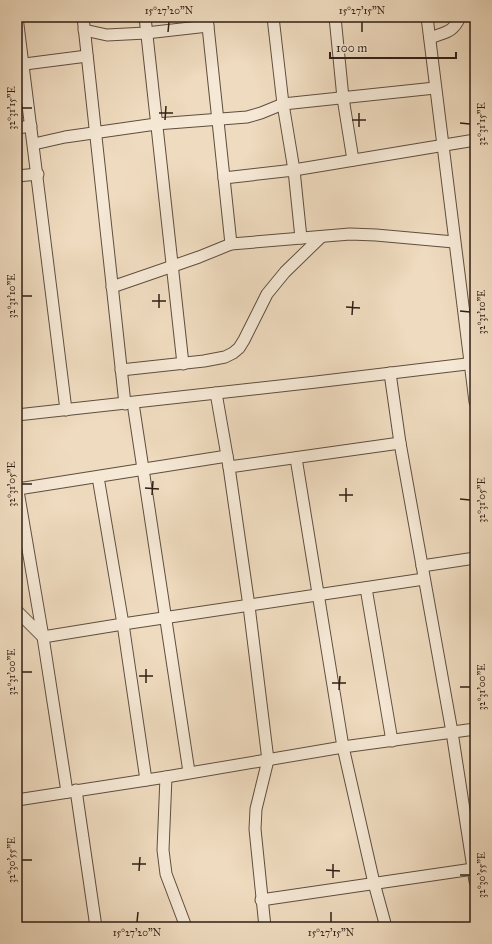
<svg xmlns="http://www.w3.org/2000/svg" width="492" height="944" viewBox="0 0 492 944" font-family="'IM FELL Great Primer',serif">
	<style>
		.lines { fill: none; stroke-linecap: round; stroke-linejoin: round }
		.minor-casing { stroke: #5f4e40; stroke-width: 13 }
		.minor { stroke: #f5e8d5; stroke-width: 11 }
		.ticks { fill: none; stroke: #2f1f15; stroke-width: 1.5 }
		.neatline { fill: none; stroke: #2f1f15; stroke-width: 1.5 }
		.ticks-label { font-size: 10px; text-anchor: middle; fill: #2f1f15 }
	</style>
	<rect width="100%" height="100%" fill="#efdbbf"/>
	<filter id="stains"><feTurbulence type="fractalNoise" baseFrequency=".005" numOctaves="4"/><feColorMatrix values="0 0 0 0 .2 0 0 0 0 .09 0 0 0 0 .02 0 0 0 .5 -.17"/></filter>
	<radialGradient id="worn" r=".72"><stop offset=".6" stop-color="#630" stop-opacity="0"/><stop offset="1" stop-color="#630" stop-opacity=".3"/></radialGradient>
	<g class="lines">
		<defs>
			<g id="minor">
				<polyline points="17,17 66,410"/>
				<polyline points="83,17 125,404"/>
				<polyline points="145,17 183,364"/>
				<polyline points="207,17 231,244"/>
				<polyline points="273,17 283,104 294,170 475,140"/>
				<polyline points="335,17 343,98 353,160"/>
				<polyline points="427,17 475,402"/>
				<polyline points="84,30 107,35 146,33 208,26"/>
				<path d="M430 38C445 32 453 33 460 17"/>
				<polyline points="17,65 87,56"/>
				<polyline points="17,128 31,126"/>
				<polyline points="34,144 65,137 156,124 247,117 261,113 283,104 435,88"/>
				<polyline points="17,176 38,174"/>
				<polyline points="224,178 294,170 301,238"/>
				<polyline points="112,287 199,257 231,244 350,234 376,235 454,242"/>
				<polyline points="121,370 204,361 225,357 233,353 239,348 244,340 267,294 285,272 321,237"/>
				<polyline points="390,373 400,443 452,732 475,881"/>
				<polyline points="216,393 229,467 249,606 268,760 256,809 255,829 265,927"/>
				<polyline points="133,403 189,772"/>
				<polyline points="17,415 316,382 475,363"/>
				<polyline points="296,458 343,747 374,883 386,927"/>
				<polyline points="229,467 400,443"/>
				<polyline points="98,477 123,624 146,780"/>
				<polyline points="17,485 43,637 67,792"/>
				<polyline points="18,489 227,456"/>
				<polyline points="422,566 475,558"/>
				<polyline points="366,588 392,741"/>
				<polyline points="17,611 43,637 123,624 424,579"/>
				<polyline points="166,777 163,850 166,874 186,927"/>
				<polyline points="76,790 96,927"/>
				<polyline points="17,800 166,777 343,747 475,729"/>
				<polyline points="261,900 473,869"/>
			</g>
		</defs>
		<!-- minor casing -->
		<use href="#minor" class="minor-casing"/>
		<!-- minor -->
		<use href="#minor" class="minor"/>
	</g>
	<!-- ticks -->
	<path class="ticks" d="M168 32 169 22M362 32V22M22 108H32M159 113H173M165 120 166 106M352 120H366M460 123 470 124M359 127V113M22 296H32M152 301H166M346 307 360 308M159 308V294M460 311 470 312M352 315 353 301M22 484H32M145 488 159 489M152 495 153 481M339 495H353M460 499 470 500M346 502V488M22 672H32M139 676H153M146 683V669M332 683H346M460 687H470M339 690 340 676M22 860H32M132 864H146M326 870 340 871M139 871 140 857M460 875H470M333 878V864M137 922 138 912M331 922V912"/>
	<!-- margin -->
	<rect width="492" height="944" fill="none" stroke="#efdbbf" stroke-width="44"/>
	<!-- scale -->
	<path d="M330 52v6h126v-6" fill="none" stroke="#2f1f15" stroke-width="2"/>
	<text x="336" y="52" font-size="12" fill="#2f1f15" stroke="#f5e8d5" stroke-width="3" paint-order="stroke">100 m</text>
	<rect x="22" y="22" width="448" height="900" class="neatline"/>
	<g class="ticks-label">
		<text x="169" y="14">15°27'20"N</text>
		<text x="362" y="14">15°27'15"N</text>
		<text transform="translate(11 108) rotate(-90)" y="4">32°31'15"E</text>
		<text transform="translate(481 124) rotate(-90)" y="4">32°31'15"E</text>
		<text transform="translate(11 296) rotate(-90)" y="4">32°31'10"E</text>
		<text transform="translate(481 312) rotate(-90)" y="4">32°31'10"E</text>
		<text transform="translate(11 484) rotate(-90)" y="4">32°31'05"E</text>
		<text transform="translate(481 500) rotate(-90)" y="4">32°31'05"E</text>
		<text transform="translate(11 672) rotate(-90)" y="4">32°31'00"E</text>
		<text transform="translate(481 687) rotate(-90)" y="4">32°31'00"E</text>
		<text transform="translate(11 860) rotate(-90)" y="4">32°30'55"E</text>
		<text transform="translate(481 875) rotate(-90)" y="4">32°30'55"E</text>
		<text x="137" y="936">15°27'20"N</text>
		<text x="331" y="936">15°27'15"N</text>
	</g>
	<rect width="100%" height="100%" filter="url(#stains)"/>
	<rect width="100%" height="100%" fill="url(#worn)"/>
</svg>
